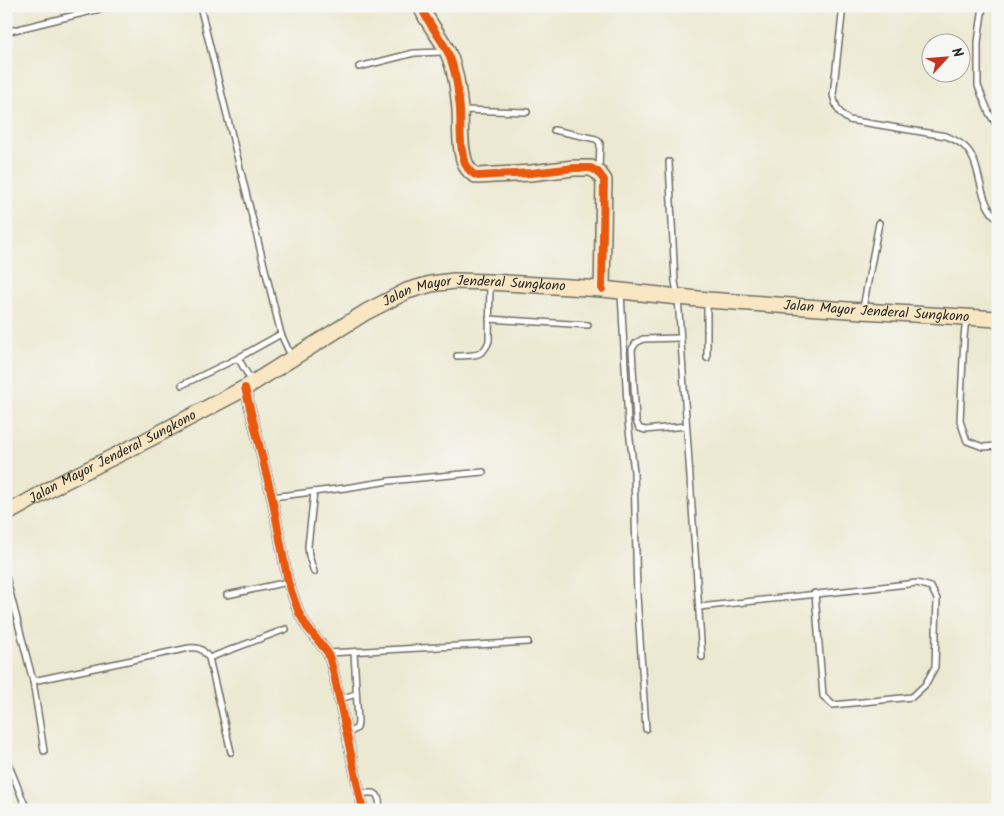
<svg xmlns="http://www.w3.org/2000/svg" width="1004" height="816" viewBox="0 0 1004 816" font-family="Kalam,sans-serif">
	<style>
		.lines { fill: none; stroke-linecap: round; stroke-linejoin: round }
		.lane-casing { stroke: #6f6e65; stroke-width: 8 }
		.street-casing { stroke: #6f6e65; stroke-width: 12 }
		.secondary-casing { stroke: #6f6e65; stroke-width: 18 }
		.lane { stroke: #fff; stroke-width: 5 }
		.street { stroke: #fff; stroke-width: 10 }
		.secondary { stroke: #f9e7c3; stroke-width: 15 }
		.cycleway-casing { stroke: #f6f6f2; stroke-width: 11 }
		.cycleway { stroke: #e8590c; stroke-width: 8 }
		.labels { text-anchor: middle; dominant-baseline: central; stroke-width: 5; stroke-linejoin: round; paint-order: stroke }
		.street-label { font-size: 14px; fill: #2b2b2b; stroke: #f6f6f2 }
	</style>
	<rect width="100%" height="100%" fill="#f6f6f2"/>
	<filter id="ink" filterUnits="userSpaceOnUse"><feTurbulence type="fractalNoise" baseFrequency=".02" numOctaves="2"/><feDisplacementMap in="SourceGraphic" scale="10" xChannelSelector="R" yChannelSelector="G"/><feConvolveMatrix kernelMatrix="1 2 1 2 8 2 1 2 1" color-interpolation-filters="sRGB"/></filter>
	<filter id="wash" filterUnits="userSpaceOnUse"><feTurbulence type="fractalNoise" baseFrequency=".0096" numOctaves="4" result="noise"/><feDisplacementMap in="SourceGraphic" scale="20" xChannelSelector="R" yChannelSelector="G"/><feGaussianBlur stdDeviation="1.12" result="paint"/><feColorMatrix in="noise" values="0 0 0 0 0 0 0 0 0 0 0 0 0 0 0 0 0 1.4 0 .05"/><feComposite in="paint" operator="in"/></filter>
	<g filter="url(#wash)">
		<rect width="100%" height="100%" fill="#ece9d2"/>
	</g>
	<g filter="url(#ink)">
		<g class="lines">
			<defs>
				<g id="lane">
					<path d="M843 6 833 95C836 107 838 113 849 120L946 136C953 139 961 142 966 148 981 164 978 192 990 210 992 214 995 216 998 219"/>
					<polyline points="983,6 978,42 978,86 989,113 998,127"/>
					<polyline points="6,32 112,6"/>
					<polyline points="359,67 414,53 444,52"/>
					<polyline points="463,110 527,112"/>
					<polyline points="554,130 596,139 600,143 599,169"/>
					<polyline points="669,162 675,282 678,297 702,657"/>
					<polyline points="621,293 628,422 634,472 637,595 646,729"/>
					<polyline points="863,308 879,223"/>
					<polyline points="489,319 588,325"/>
					<polyline points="966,319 964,337 960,421 967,441 983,447 998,446"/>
					<polyline points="281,334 291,356"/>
					<polyline points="680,338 643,339 636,343 632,349 636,421 639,428 645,430 686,426"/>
					<path d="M457 356C472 355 483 358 489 341L490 283"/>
					<polyline points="238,358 252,382"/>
					<polyline points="707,358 707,303"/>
					<polyline points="182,385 238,358 281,334 200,6"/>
					<polyline points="272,497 345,488 389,481 483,472"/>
					<polyline points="314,572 309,556 308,546 314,492"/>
					<polyline points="6,577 33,681 44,751"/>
					<polyline points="227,595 288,582"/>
					<polyline points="699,607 917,583 931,587 937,599 935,667 925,685 912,697 833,705 823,696 815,593"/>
					<polyline points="329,653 528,642"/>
					<polyline points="209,658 231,752"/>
					<path d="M33 681 189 648C200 647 202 649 209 658L286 629"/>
					<polyline points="340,699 356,694"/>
					<polyline points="347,734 357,728 358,722 354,652"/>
					<polyline points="6,758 27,810"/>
					<polyline points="360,793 374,793 377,795 379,800 380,810"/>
				</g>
				<polyline id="street" points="245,388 272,497 288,582 299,613 307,627 328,653 333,670 363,810"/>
				<g id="secondary">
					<path d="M421 6C423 11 425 16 428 20 434 31 443 41 448 53 456 70 458 90 460 109 461 125 458 161 471 172 473 174 475 175 478 176L531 173 574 168H591L598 172 604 180 602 289"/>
					<path id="s1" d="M6 514 59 484 147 440 245 388 366 312 407 291 431 284 454 281 490 282 602 289 708 300 862 311 998 319"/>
				</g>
			</defs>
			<!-- lane casing -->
			<use href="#lane" class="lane-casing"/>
			<!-- street casing -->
			<use href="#street" class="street-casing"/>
			<!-- secondary casing -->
			<use href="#secondary" class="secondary-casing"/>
			<!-- lane -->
			<use href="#lane" class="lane"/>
			<!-- street -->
			<use href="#street" class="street"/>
			<!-- secondary -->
			<use href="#secondary" class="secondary"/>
			<defs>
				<g id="cycleway">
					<path d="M421 6C423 11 425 16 428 20 434 31 443 41 448 53 456 70 458 90 460 109 461 125 458 161 471 172 473 174 475 175 478 176L531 173 574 168H591L598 172 604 180 602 289"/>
					<polyline points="245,388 272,497 288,582 299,613 307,627 328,653 333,670 363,810"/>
				</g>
			</defs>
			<!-- cycleway casing -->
			<use href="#cycleway" class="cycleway-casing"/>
			<!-- cycleway -->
			<use href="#cycleway" class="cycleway"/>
		</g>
	</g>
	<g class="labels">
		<!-- street labels -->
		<g class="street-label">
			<text stroke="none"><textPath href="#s1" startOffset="526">Jalan Mayor Jenderal Sungkono</textPath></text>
			<text stroke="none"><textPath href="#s1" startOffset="931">Jalan Mayor Jenderal Sungkono</textPath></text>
			<text stroke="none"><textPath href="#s1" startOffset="121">Jalan Mayor Jenderal Sungkono</textPath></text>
		</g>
	</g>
	<!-- margin -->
	<rect width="1004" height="816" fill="none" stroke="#f6f6f2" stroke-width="25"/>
	<!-- north arrow -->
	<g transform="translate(946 58) rotate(64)"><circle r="24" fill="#f6f6f2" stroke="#a5a5a2"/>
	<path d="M0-4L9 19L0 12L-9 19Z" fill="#c8321e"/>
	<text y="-8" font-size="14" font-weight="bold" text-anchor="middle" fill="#2b2b2b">N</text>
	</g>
</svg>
